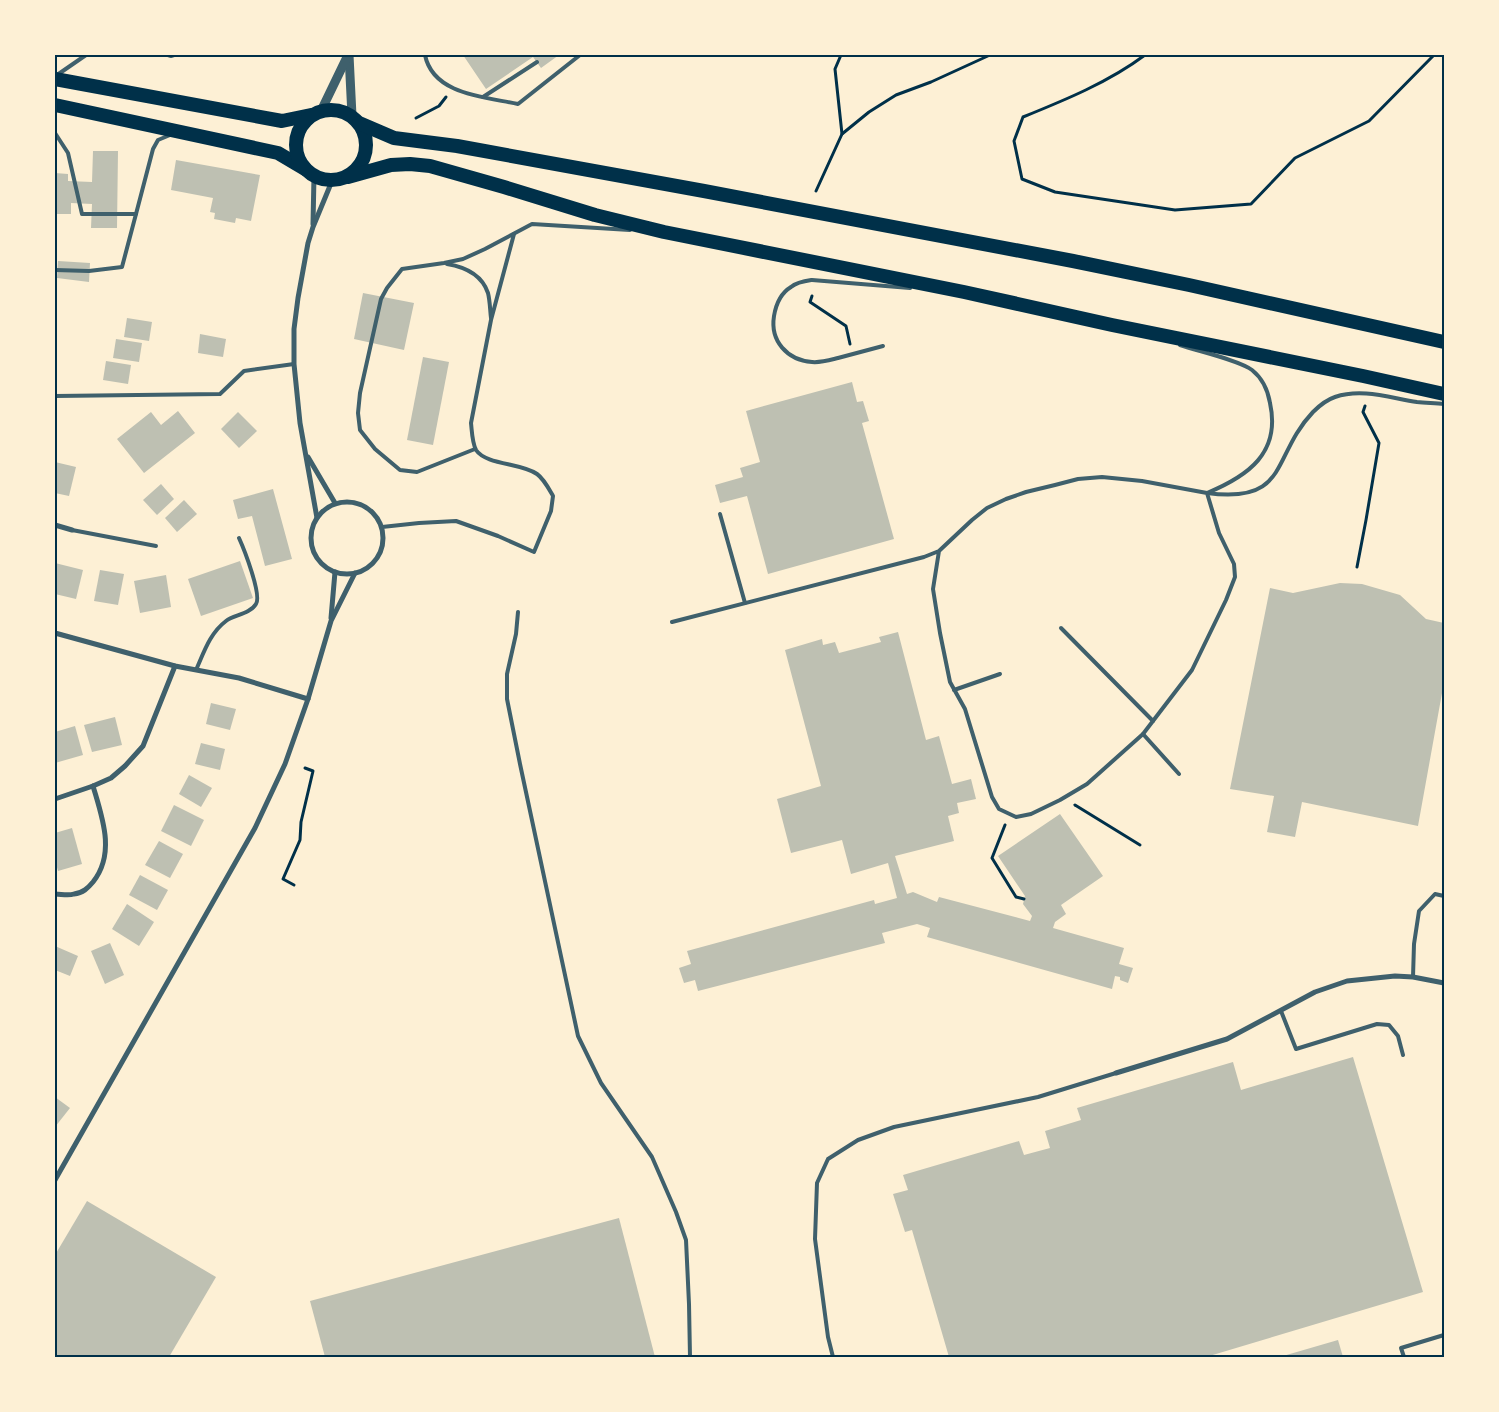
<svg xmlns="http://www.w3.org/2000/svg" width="1499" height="1412" viewBox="0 0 1499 1412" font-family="'Alegreya Sans',sans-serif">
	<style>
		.building { fill: #bec0b2 }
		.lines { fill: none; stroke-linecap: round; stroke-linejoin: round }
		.path { stroke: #003049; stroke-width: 3 }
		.service { stroke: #3f606c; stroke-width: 4 }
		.minor { stroke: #3f606c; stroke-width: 5 }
		.tertiary { stroke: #3f606c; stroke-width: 9 }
		.trunk { stroke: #003049; stroke-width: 14 }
		.neatline { fill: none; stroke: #003049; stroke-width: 2 }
	</style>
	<rect width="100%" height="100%" fill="#fdf0d5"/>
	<!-- building -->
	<g class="building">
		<polygon points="463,55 559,55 541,68 533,57 486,89"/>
		<polygon points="93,151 118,151 117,228 91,228 92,204 71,203 71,214 55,214 55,173 68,174 68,181 92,182"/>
		<polygon points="176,160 260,175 251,221 236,218 235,223 214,219 215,213 210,212 213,198 171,190"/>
		<polygon points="58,261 90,263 89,282 57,278"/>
		<polygon points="363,293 414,303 404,350 354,339"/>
		<polygon points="127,318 152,322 149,341 124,337"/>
		<polygon points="200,334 226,339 223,357 198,353"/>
		<polygon points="116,339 142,343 139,362 113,358"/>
		<polygon points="423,357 449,362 433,445 407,440"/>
		<polygon points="106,361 131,365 128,384 103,380"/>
		<polygon points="852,382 857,402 863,401 869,421 862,423 894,539 768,574 747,496 720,503 715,485 743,477 740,468 760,462 746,411"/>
		<polygon points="178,411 195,433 144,473 117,439 151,412 161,425"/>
		<polygon points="238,412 257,431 239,448 221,429"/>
		<polygon points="55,462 76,467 69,496 55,493"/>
		<polygon points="161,484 174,499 157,515 143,500"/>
		<polygon points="273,489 292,559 265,566 252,516 238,519 233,500"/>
		<polygon points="184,500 197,514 177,532 165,518"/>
		<polygon points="240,561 253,598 201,616 188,579"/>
		<polygon points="55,563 83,570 76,599 55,594"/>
		<polygon points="100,570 124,574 118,605 94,601"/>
		<polygon points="166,575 171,607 140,613 134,581"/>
		<polygon points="1340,583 1362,584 1400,595 1426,619 1444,623 1444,682 1418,826 1302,802 1295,837 1267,832 1274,796 1230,789 1270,588 1293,593"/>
		<polygon points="898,632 926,740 939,736 952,784 971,779 976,799 957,803 959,813 948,816 954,841 895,856 907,894 913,892 937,902 939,897 1030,921 1032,916 1023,904 1025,896 998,856 1060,814 1103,876 1061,905 1066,914 1055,922 1053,928 1124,948 1119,964 1133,968 1128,983 1120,980 1120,977 1115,976 1112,989 927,937 930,928 917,924 882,933 885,943 698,991 695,980 684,983 679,968 691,964 687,951 874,900 875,904 897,898 888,863 851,874 842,840 791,853 777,799 821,786 785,650 822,639 823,645 835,642 839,653 881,642 879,637"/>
		<polygon points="211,703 236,709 230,730 206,724"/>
		<polygon points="115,717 122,745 92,752 84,725"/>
		<polygon points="75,726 83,755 55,763 55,732"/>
		<polygon points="201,743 225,749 220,770 195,764"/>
		<polygon points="189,775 212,788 201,807 179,794"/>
		<polygon points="174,805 204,820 191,846 161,831"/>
		<polygon points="72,828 82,864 58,871 55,860 55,833"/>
		<polygon points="159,841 183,854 170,878 145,865"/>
		<polygon points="140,875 168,890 157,910 129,895"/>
		<polygon points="127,904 154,922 139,946 112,929"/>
		<polygon points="110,943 124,975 105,984 91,951"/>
		<polygon points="55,946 78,956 70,976 55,970"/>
		<polygon points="1353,1057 1423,1292 1206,1357 949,1357 912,1230 905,1232 893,1194 908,1190 903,1175 1019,1141 1024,1155 1050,1148 1045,1131 1081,1120 1077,1108 1233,1062 1241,1090"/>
		<polygon points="55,1097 70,1108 55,1127"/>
		<polygon points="87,1201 216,1277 169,1357 55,1357 55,1255"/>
		<polygon points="619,1218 655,1357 325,1357 310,1301"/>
		<polygon points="1338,1340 1343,1357 1283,1357 1283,1356"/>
	</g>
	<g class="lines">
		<!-- path -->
		<g class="path">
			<path d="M1145 55C1109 82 1065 100 1023 117L1014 141 1022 179 1055 192 1175 210 1251 204 1295 158 1369 121 1434 55"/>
			<polyline points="416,118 439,106 446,97"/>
			<polyline points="842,134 869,112 896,95 931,82 990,55"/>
			<polyline points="816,191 842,134 835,69 841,55"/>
			<polyline points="812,296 810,302 846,326 850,344"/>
			<polyline points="1357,567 1366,520 1379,443 1363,412 1365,406"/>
			<polyline points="1075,805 1140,845"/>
			<polyline points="1005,825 992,858 1016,897 1024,899"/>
			<polyline points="294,885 283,879 300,840 301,822 313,771 305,768"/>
		</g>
		<!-- service -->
		<g class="service">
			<polyline points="168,55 171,56 174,55"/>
			<path d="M425 55C433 95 486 97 518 104L580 55"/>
			<polyline points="57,75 86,55"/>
			<polyline points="483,97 537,62"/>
			<polyline points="55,133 68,153 82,214 136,214 153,149 158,140 170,135"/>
			<path d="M447 264C465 267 482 275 488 293 490 301 490 310 491 318"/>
			<polyline points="55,270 89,271 122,267 136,214"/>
			<path d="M1180 345C1197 351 1239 360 1252 370 1262 378 1268 391 1270 403 1281 453 1248 476 1207 493 1290 504 1271 456 1313 412 1319 406 1326 400 1335 397 1362 388 1390 398 1417 402 1426 403 1435 403 1444 404"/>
			<path d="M883 346C868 350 853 354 838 358 830 360 820 363 812 362 787 360 770 341 774 316 776 304 781 293 791 287 797 282 805 281 812 280L910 288"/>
			<polyline points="55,396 220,394 244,371 294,364"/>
			<polyline points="475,449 417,472 400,470 375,449 360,430 358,413 360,393 381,299 387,288 402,269 444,263 463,259 485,249 532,224 630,230"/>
			<polyline points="720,514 745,603"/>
			<path d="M382 527 419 523 456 521 498 536 534 552 551 511 553 496C549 489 544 479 537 474 522 463 486 465 476 450 472 442 472 432 471 423L491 320 514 234"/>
			<polyline points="72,530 156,546"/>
			<polyline points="518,612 516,634 507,674 507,699 520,764 578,1036 601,1083 652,1157 676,1212 686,1240 689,1304 690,1357"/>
			<polyline points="672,622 924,557 939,551 972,520 987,508 1006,499 1026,492 1055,485 1078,479 1102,477 1142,481 1207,493 1219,533 1234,564 1235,577 1226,600 1192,670 1143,734 1087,784 1060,800 1031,814 1016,817 999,809 992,797 965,709 950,682 940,633 933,589 939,551"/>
			<polyline points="1061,628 1153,721"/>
			<path d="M196 670C204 652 210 633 226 621 234 615 250 614 256 604 262 595 244 549 239 538"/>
			<polyline points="954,690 1000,674"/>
			<polyline points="1143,734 1179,774"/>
			<polyline points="1413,977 1414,944 1419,911 1435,894 1444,896"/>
			<polyline points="1281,1011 1296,1049 1377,1024 1389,1025 1398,1036 1403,1055"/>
			<polyline points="833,1357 828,1337 815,1239 817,1183 828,1159 858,1140 894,1127 1038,1097 1116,1073"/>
			<polyline points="1404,1357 1401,1348 1444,1335"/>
		</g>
		<!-- minor -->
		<g class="minor">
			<polyline points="313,224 314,176"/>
			<polyline points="308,457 335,503"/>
			<circle cx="347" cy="538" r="36"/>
			<polyline points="317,518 300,423 294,364 294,329 298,298 308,243 313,227 332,181"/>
			<polyline points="55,525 72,530"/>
			<polyline points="331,618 335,572"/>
			<polyline points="55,633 175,666 239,678 308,699"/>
			<polyline points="55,799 93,786 111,778 125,766 143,746 175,666"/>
			<path d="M55 894C61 894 68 896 74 894 83 893 88 888 93 882 116 853 102 817 93 786"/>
			<polyline points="1116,1073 1227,1039 1315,992 1347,981 1395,976 1413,977 1444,983"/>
			<polyline points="55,1180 255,828 285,764 308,699 331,621 355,573"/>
		</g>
		<!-- tertiary -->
		<g class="tertiary">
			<polyline points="349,55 352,116"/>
			<polyline points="321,111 348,55"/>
		</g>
		<!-- trunk -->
		<g class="trunk">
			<polyline points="55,79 282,121 311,115"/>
			<polyline points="55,105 278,153 305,169"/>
			<circle cx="331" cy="145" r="35"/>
			<polyline points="359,123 394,138 457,146 704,191 1073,261 1189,285 1444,342"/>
			<polyline points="348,177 391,165 410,164 430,166 504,187 595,215 664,232 964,292 1112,325 1363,376 1444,394"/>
		</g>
	</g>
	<!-- border -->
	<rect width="1499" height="1412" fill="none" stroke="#fdf0d5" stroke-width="112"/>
	<rect x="56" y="56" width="1387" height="1300" class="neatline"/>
</svg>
